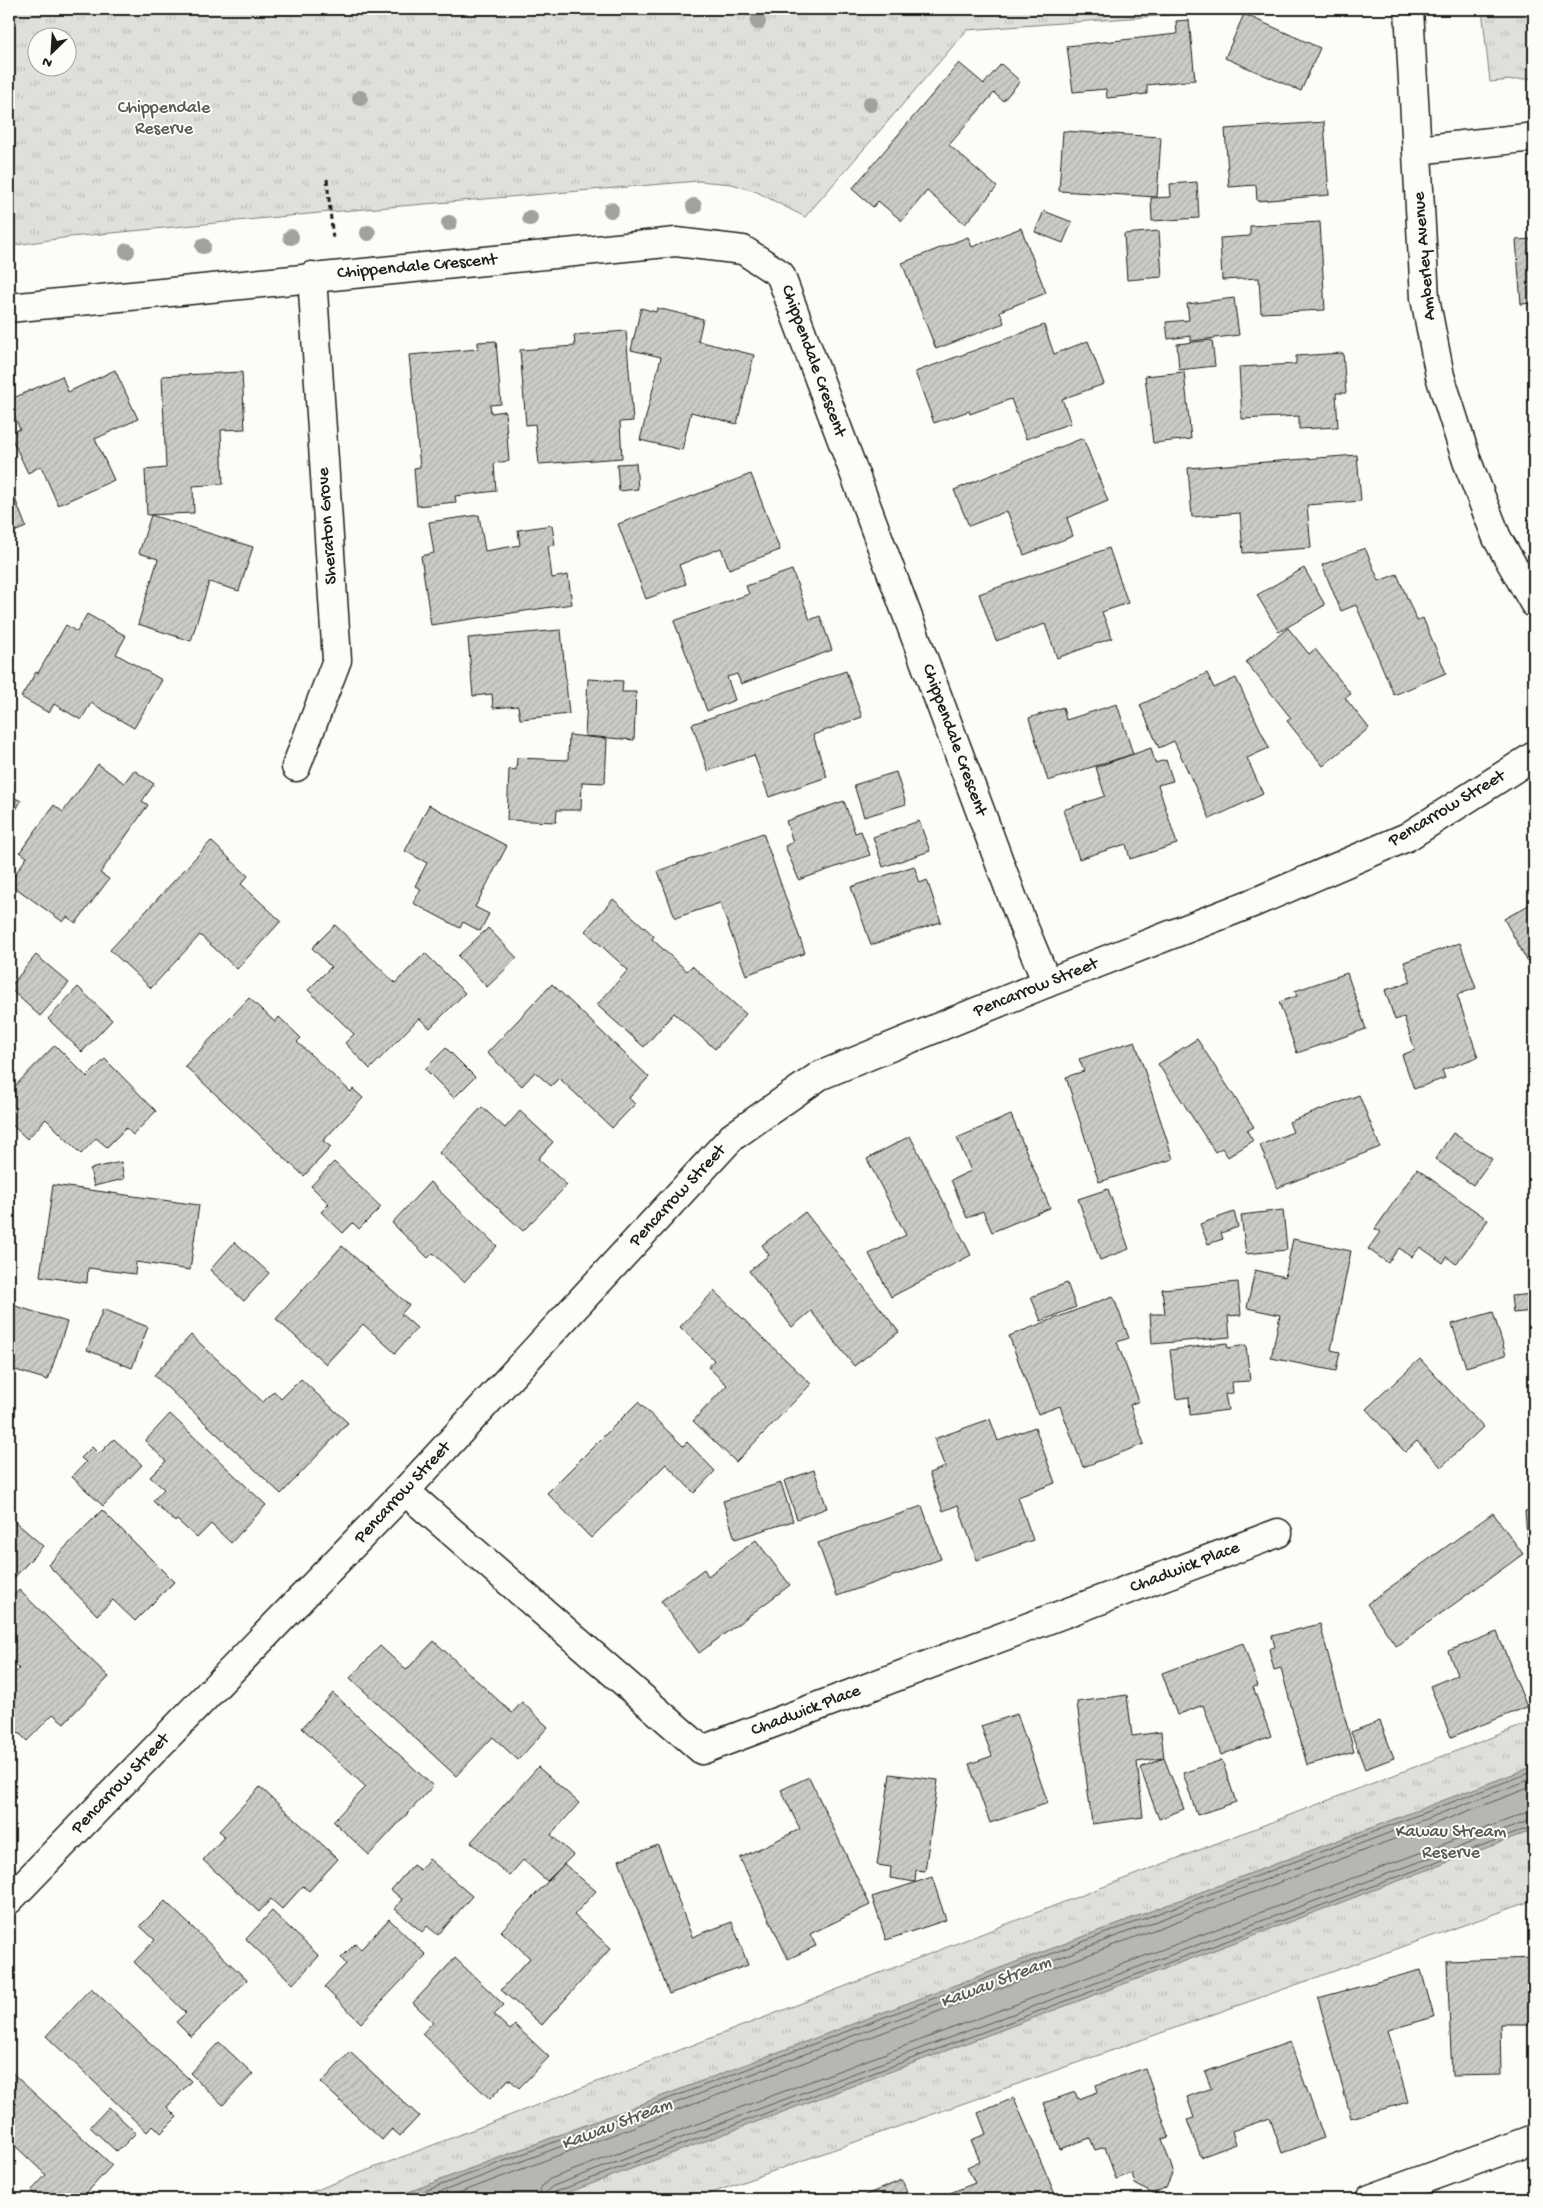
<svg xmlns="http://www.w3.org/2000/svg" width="1543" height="2208" viewBox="0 0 1543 2208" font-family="'Gochi Hand',sans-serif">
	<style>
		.park { fill: url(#park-tufts); stroke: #7e7e7c; fill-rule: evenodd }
		.water { fill: #b7b6b2; stroke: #797876 }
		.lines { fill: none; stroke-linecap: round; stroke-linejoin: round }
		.shore { stroke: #5a5a58; stroke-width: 1 }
		.building { fill: url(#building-hatch); stroke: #1c1c1c }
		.minor-casing { stroke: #1c1c1c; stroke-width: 31 }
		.tertiary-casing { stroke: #1c1c1c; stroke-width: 31 }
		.path { stroke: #1c1c1c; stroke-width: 3; stroke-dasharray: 5 4; stroke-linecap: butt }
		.minor { stroke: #fdfcf7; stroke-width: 28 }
		.tertiary { stroke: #fdfcf7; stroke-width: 28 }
		.tree { fill: #a2a19e }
		.labels { text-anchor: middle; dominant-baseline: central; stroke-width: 4; stroke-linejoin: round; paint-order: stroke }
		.park-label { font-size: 18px; fill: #575655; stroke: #fdfcf7 }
		.street-label { font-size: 18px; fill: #1c1c1c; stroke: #fdfcf7 }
		.water-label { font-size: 19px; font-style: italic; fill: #5a5a58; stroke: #fdfcf7 }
	</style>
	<defs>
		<pattern id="park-tufts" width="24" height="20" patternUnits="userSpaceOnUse" patternTransform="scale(1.25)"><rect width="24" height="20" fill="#e0dfdb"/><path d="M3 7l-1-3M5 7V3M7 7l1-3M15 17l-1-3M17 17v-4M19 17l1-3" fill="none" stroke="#c0bfbb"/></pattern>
		<pattern id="building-hatch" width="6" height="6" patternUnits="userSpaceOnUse" patternTransform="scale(1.25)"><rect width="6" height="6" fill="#cccbc8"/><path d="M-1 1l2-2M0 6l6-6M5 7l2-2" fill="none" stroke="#afaeab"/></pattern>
	</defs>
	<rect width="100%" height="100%" fill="#fdfcf7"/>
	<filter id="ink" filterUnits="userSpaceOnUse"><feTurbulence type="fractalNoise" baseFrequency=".02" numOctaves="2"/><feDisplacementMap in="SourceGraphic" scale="10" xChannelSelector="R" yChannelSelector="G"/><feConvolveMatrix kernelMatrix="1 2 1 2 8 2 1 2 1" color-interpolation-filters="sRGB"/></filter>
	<g filter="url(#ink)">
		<!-- park -->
		<g class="park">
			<path d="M9 9H1252L967 30 805 217 757 192 732 184 698 181 330 212 70 237 9 246ZM38 38H68V68H38Z"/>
			<polygon points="1482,9 1534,9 1534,78 1490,82"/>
			<polygon points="1534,1721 1534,1900 695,2199 293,2199"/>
		</g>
		<!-- water -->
		<polygon class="water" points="1534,1766 1534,1830 551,2199 390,2199"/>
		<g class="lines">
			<!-- shore -->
			<g class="shore">
				<polyline points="404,2199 1534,1771"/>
				<polyline points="422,2199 1534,1778"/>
				<polyline points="443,2199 1534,1786"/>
				<polyline points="537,2199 541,2187 550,2179 1526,1813 1534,1812"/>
				<polyline points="545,2199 547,2191 553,2186 1534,1819"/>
				<polyline points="551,2199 555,2192 1534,1826"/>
			</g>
		</g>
		<!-- building -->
		<g class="building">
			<polygon points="1244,14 1320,48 1301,91 1225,58"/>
			<polygon points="1189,20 1195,80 1147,85 1147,94 1107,98 1106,89 1073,92 1067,46 1177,34 1176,21"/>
			<polygon points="959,63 984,84 1001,64 1020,81 1003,101 994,93 949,145 997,187 965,224 927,191 902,221 878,201 873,207 852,189"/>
			<polygon points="1324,122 1329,195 1257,201 1256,185 1229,187 1225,129"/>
			<polygon points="1063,131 1161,137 1157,197 1059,191"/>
			<polygon points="1197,182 1199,218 1152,221 1151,198 1171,197 1170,184"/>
			<polygon points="1044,211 1072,222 1063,243 1035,232"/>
			<polygon points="1320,222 1325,310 1261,313 1259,278 1222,280 1220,238 1250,236 1250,226"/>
			<polygon points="1021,228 1046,293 1000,311 1004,323 936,349 902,263 968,237 972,247"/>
			<polygon points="1159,231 1162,277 1127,280 1124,234"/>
			<polygon points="1534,239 1534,303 1521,304 1516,240"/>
			<polygon points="1234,298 1239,335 1191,341 1191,336 1168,339 1166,322 1189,320 1187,304"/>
			<polygon points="641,308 656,312 657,308 703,319 698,341 754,355 737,424 691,412 682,450 640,440 661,357 631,350"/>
			<polygon points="1044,325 1054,354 1088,341 1104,384 1062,399 1071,423 1026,439 1011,399 970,414 969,411 934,423 915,372"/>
			<polygon points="626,331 633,421 620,422 622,458 539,464 535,424 526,425 520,350 575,346 574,335"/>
			<polygon points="1212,340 1215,366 1179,370 1177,344"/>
			<polygon points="496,341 501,404 490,405 491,413 505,411 509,461 494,463 496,491 455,496 456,502 417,506 414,468 420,467 409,355 478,349 478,342"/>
			<polygon points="1343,353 1346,393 1336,393 1338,427 1299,429 1299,416 1242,419 1239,367 1296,364 1296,356"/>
			<polygon points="115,370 138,419 95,439 114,480 58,505 41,466 28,473 9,433 20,429 9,405 9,400 62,376 68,392"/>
			<polygon points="242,372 245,429 221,430 223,484 193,486 194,513 147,515 145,470 166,468 162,376"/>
			<polygon points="1184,372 1191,439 1153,443 1145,376"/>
			<polygon points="1534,372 1534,401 1528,373"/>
			<polygon points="1083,438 1108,501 1067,518 1073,536 1024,555 1007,511 969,526 954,490"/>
			<polygon points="1357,455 1361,501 1307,505 1311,548 1243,553 1240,513 1192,517 1188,468"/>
			<polygon points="636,463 638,489 619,491 617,464"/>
			<polygon points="751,474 780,550 729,569 721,548 679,565 686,584 646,599 618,524"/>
			<polygon points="9,483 26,527 9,534"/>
			<polygon points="151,515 253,547 239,591 209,582 191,641 138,624 158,559 139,553"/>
			<polygon points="479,515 485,551 520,545 518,530 552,525 555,545 548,546 552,578 568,575 572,604 431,625 421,556 434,553 429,522"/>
			<polygon points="1109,548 1128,603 1102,612 1112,638 1057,658 1045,624 996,641 979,594"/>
			<polygon points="1365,548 1379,581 1397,574 1417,621 1423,618 1446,673 1394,695 1356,605 1341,611 1322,565"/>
			<polygon points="1304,568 1325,605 1279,632 1257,595"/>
			<polygon points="792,570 810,620 820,616 832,650 741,684 737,674 727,677 735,700 707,711 674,621 749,594 746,586"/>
			<polygon points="87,614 126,636 116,654 162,680 134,728 91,703 81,720 54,704 49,713 21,697 36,672 38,673 66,625 77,632"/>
			<polygon points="1288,628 1309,654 1315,649 1351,694 1345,698 1369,728 1323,766 1287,721 1291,718 1246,662"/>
			<polygon points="561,630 569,714 520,719 518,706 493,708 492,694 473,696 468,638"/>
			<polygon points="846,671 862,717 813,735 827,777 769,797 754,755 708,771 692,724"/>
			<polygon points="1207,673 1214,688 1236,678 1269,748 1247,758 1263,794 1210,819 1174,741 1159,748 1140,705"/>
			<polygon points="588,679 623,681 622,692 636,692 634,740 585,736"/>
			<polygon points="1117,704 1133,754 1048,781 1029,718 1063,707 1066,720"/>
			<polygon points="569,735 607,739 605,783 582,782 581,810 557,810 556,822 507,820 509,769 516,770 517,758 568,760"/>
			<polygon points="1151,748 1155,763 1166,760 1173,781 1158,785 1177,844 1130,859 1126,844 1079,859 1063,810 1105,796 1096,767"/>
			<polygon points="98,764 124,783 134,770 154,784 142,801 148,805 100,873 109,879 76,923 67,917 63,922 9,883 27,857 20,852 54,805 63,812"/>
			<polygon points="896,772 906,804 864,817 854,785"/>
			<polygon points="9,795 21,801 9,822"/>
			<polygon points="844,801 855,833 861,831 870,855 799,880 785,846 793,842 786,821"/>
			<polygon points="429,805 507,846 475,907 489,914 480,931 463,922 460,928 413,903 421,889 415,886 427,863 405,851"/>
			<polygon points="919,821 930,851 883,867 873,837"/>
			<polygon points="763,833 805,953 746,975 720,903 675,918 658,871"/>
			<polygon points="211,841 248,876 241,884 281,921 237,969 200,935 151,988 110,950"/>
			<polygon points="914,866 920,883 927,880 941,922 871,945 851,887"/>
			<polygon points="613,899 654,936 652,939 687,971 692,966 746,1014 715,1049 674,1013 644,1047 597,1005 628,970 585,931"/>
			<polygon points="1534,902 1534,973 1504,919"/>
			<polygon points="335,925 395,983 425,953 465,993 430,1028 419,1018 370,1069 345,1043 354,1034 308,990 331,967 312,948"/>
			<polygon points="488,928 517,958 487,987 458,956"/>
			<polygon points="1460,943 1476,988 1457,995 1478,1057 1442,1070 1445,1078 1414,1089 1402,1055 1415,1050 1404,1017 1395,1020 1385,990 1411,982 1404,962"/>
			<polygon points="36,955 69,983 40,1016 9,988"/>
			<polygon points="1347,973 1366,1029 1297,1053 1279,1002 1297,996 1295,991"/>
			<polygon points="552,984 649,1077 629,1098 635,1104 612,1128 559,1078 551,1086 535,1072 522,1086 487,1053"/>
			<polygon points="78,987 112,1020 82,1052 48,1019"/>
			<polygon points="249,998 275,1022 279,1017 301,1038 297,1042 351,1092 353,1089 363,1098 323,1141 331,1147 304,1176 185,1066"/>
			<polygon points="1197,1039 1254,1127 1247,1131 1253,1141 1228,1157 1222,1148 1215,1152 1158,1064"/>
			<polygon points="1135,1041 1173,1159 1099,1182 1066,1077 1084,1071 1079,1059"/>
			<polygon points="55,1045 87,1077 105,1059 156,1111 133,1135 126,1128 107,1147 96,1138 81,1154 46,1119 27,1139 9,1122 9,1098 15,1092 12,1089"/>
			<polygon points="446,1048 475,1077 454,1098 425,1069"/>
			<polygon points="1359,1095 1380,1147 1277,1188 1260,1145 1293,1132 1289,1122"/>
			<polygon points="482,1107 505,1128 520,1111 553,1142 538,1159 567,1185 523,1231 439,1153"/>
			<polygon points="1011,1115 1050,1208 992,1232 983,1211 967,1218 951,1180 971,1171 957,1138"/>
			<polygon points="1453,1133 1492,1159 1473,1185 1435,1159"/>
			<polygon points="910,1136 971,1255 891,1297 869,1254 906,1235 867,1159"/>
			<polygon points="121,1162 124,1179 94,1186 90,1169"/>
			<polygon points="334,1162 381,1207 359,1229 353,1223 343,1233 321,1212 329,1204 311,1186"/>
			<polygon points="1417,1169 1488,1220 1456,1264 1447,1257 1443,1263 1420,1247 1412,1257 1399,1248 1388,1263 1368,1249 1380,1232 1375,1229"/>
			<polygon points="430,1182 497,1246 464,1282 433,1253 428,1258 392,1223"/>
			<polygon points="53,1185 199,1205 190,1270 136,1262 135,1274 88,1268 87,1283 40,1276"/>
			<polygon points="1108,1189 1129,1249 1100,1260 1078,1199"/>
			<polygon points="1283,1210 1287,1250 1246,1254 1241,1215"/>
			<polygon points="805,1212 899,1332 854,1366 811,1311 792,1327 749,1271 769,1255 762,1245"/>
			<polygon points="1234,1212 1238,1227 1221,1233 1223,1239 1208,1244 1200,1224"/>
			<polygon points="1293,1239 1351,1251 1331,1350 1340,1352 1336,1371 1271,1358 1280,1315 1247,1308 1255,1270 1285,1277"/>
			<polygon points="235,1242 269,1273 244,1301 210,1270"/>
			<polygon points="342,1246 409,1305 401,1314 417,1328 395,1353 363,1324 326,1364 276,1319"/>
			<polygon points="1238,1282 1241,1315 1228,1316 1230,1337 1152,1344 1150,1314 1165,1314 1162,1289"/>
			<polygon points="1067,1283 1076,1307 1041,1321 1031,1297"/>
			<polygon points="714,1291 811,1384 736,1462 693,1421 727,1385 708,1367 714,1360 680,1327"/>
			<polygon points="1534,1294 1534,1311 1513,1313 1511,1296"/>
			<polygon points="1113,1296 1129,1338 1117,1342 1139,1401 1130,1405 1144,1444 1083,1467 1060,1406 1038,1414 1009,1336"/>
			<polygon points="9,1304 67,1322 48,1380 9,1368"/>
			<polygon points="103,1309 148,1327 132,1368 87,1350"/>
			<polygon points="1493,1312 1506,1355 1466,1367 1452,1324"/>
			<polygon points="191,1335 263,1402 274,1391 281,1399 301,1379 348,1423 281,1494 154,1375"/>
			<polygon points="1227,1343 1228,1348 1246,1345 1250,1381 1232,1382 1233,1393 1225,1394 1228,1410 1190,1415 1189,1397 1176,1399 1170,1350"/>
			<polygon points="1420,1359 1483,1427 1441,1467 1417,1441 1405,1452 1366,1409"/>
			<polygon points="638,1402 683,1446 687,1442 715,1471 694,1493 666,1464 591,1538 547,1493"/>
			<polygon points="170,1414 266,1505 231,1543 211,1524 197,1538 177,1520 175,1522 153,1501 164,1489 150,1477 166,1461 145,1441"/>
			<polygon points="990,1419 998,1441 1035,1427 1055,1483 1018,1497 1033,1540 977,1560 958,1505 943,1511 929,1473 945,1467 934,1439"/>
			<polygon points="114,1439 142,1465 103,1506 72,1477 86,1462 81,1458 92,1447 99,1454"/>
			<polygon points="814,1470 827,1508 797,1519 784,1481"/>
			<polygon points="781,1483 793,1521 735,1539 723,1501"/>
			<polygon points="922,1506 941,1559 837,1596 818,1543"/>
			<polygon points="102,1510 174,1582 135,1621 113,1600 97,1615 48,1565"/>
			<polygon points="1534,1510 1534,1536 1527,1536 1525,1511"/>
			<polygon points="1493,1513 1523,1554 1396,1646 1367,1604"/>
			<polygon points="11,1518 43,1546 14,1578 9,1573 9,1521"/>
			<polygon points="756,1540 790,1585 699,1653 661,1601 704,1569 708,1576"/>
			<polygon points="19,1590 109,1677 64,1723 53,1714 27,1741 9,1723 9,1679 19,1669 9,1659 9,1601"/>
			<polygon points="1320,1624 1354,1752 1307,1765 1281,1668 1274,1670 1269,1649 1275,1647 1272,1636"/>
			<polygon points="1497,1632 1527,1707 1451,1737 1430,1686 1457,1675 1448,1651"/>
			<polygon points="434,1641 512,1713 522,1702 548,1727 518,1760 493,1737 456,1776 350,1678 380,1646 406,1670"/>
			<polygon points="1243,1643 1258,1686 1253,1687 1271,1736 1221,1755 1203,1705 1177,1715 1162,1673"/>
			<polygon points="333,1693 433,1786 369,1855 333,1821 366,1787 302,1728"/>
			<polygon points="1127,1695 1132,1736 1161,1732 1164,1758 1137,1762 1143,1817 1092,1824 1077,1702"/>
			<polygon points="1017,1714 1048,1803 990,1823 969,1764 992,1756 981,1726"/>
			<polygon points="1380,1721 1394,1758 1365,1769 1351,1732"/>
			<polygon points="1164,1758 1184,1809 1159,1819 1140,1768"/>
			<polygon points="1222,1760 1236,1802 1197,1815 1183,1773"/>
			<polygon points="538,1767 579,1803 551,1835 573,1855 547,1881 523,1860 509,1876 471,1842"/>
			<polygon points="890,1774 938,1780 925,1871 916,1870 915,1882 890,1878 891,1867 877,1865"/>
			<polygon points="809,1777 870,1905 810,1934 816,1946 788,1959 740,1858 800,1829 781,1790"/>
			<polygon points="260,1787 338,1859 309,1891 303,1886 282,1909 271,1899 259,1912 203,1860 225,1836 219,1831"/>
			<polygon points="658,1845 692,1937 732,1922 748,1965 669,1994 619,1860"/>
			<polygon points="429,1859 472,1896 438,1935 427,1926 422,1932 395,1909 402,1899 391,1890 413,1865 420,1870"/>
			<polygon points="564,1864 596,1891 574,1915 611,1948 542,2025 501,1990 530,1958 501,1931"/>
			<polygon points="932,1877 946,1920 886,1940 872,1897"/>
			<polygon points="165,1901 247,1980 191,2037 176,2022 186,2013 134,1962 155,1940 140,1926"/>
			<polygon points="272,1911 319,1956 293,1984 246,1939"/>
			<polygon points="389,1919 426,1955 361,2023 324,1987 346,1964 341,1958 355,1944 361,1949"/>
			<polygon points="455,1958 504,2005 494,2015 510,2030 515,2025 549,2057 519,2088 509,2079 490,2099 422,2034 433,2022 413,2003"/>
			<polygon points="1534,1958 1534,2024 1500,2024 1501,2075 1452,2076 1447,1961"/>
			<polygon points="1421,1970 1434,2017 1388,2030 1408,2102 1351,2118 1318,1998"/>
			<polygon points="91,1988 191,2081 167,2107 177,2117 161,2133 153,2125 147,2132 46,2036"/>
			<polygon points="219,2042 253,2074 223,2105 190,2073"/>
			<polygon points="1290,2042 1324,2138 1282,2153 1270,2118 1232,2131 1236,2144 1201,2157 1187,2120 1194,2118 1187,2097 1211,2088 1205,2072"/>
			<polygon points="350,2052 419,2116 400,2136 392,2129 382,2140 321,2083"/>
			<polygon points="1145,2068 1169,2137 1162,2139 1173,2171 1166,2187 1153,2194 1135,2184 1132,2173 1116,2179 1105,2147 1095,2150 1090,2138 1060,2149 1044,2103 1075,2092 1078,2099 1098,2092 1096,2085"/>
			<polygon points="10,2071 112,2165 81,2199 75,2197 73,2199 40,2199 31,2191 46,2175 9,2140"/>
			<polygon points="1014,2098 1057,2199 952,2199 950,2193 975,2183 967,2167 980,2161 971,2140 986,2134 978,2113"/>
			<polygon points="109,2107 136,2133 117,2152 90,2127"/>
			<polygon points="902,2180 910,2199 856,2199"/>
		</g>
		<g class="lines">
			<defs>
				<g id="minor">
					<polyline points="1417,150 1534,137"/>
					<polyline points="9,308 676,242 743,250 780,274 1022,923 1047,983"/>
					<polyline points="296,767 337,660 312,276"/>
					<polyline points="405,1491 702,1750 1278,1533"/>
					<polyline points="9,1900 405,1491 732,1137 819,1076 1047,983 1255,902 1407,837 1534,756"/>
					<polyline points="1370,2199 1534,2139"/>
				</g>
				<polyline id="tertiary" points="1409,9 1425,298 1440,376 1467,461 1497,538 1534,603"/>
			</defs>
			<!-- minor casing -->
			<use href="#minor" class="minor-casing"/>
			<!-- tertiary casing -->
			<use href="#tertiary" class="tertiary-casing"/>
			<!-- path -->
			<polyline class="path" points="327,179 333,240"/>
			<!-- minor -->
			<use href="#minor" class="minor"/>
			<!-- tertiary -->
			<use href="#tertiary" class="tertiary"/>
		</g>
		<!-- trees -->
		<g class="tree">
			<circle cx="758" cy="22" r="8"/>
			<circle cx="360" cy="98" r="8"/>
			<circle cx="870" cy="104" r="8"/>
			<circle cx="694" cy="206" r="8"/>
			<circle cx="611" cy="210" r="8"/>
			<circle cx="530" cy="218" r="8"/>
			<circle cx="449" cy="223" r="8"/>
			<circle cx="368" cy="233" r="8"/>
			<circle cx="291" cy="237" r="8"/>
			<circle cx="203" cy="246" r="8"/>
			<circle cx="127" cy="251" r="8"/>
		</g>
	</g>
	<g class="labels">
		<!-- park labels -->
		<g class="park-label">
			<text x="164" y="108">Chippendale<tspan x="164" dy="21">Reserve</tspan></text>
			<text x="1451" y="1832">Kawau Stream<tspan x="1451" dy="21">Reserve</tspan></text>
		</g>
		<!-- street labels -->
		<g class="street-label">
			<text transform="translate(1425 256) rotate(-95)">Amberley Avenue</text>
			<text transform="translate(417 267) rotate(-5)">Chippendale Crescent</text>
			<text transform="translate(813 361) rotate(70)">Chippendale Crescent</text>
			<text transform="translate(328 526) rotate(-94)">Sheraton Grove</text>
			<text transform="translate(954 740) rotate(70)">Chippendale Crescent</text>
			<text transform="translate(1447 809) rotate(-31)">Pencarrow Street</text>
			<text transform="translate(1036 988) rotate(-22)">Pencarrow Street</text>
			<text transform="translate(678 1196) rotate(-47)">Pencarrow Street</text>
			<text transform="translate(403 1493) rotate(-47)">Pencarrow Street</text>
			<text transform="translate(1185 1568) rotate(-21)">Chadwick Place</text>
			<text transform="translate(806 1711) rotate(-21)">Chadwick Place</text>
			<text transform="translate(121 1784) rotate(-46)">Pencarrow Street</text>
		</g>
		<!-- water labels -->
		<g class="water-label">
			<text transform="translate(996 1983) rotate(-21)">Kawau Stream</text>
			<text transform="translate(617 2125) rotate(-21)">Kawau Stream</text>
		</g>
	</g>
	<!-- margin -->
	<rect width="1543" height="2208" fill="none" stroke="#fdfcf7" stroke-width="30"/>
	<rect x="15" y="15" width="1513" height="2178" fill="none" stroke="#1c1c1c" stroke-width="2" filter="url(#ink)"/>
	<!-- north arrow -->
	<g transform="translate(52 52) rotate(205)"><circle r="24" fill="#fdfcf7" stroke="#a3a29f"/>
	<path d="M0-4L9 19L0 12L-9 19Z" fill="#1c1c1c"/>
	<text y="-8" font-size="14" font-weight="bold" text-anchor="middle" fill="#1c1c1c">N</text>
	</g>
</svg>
